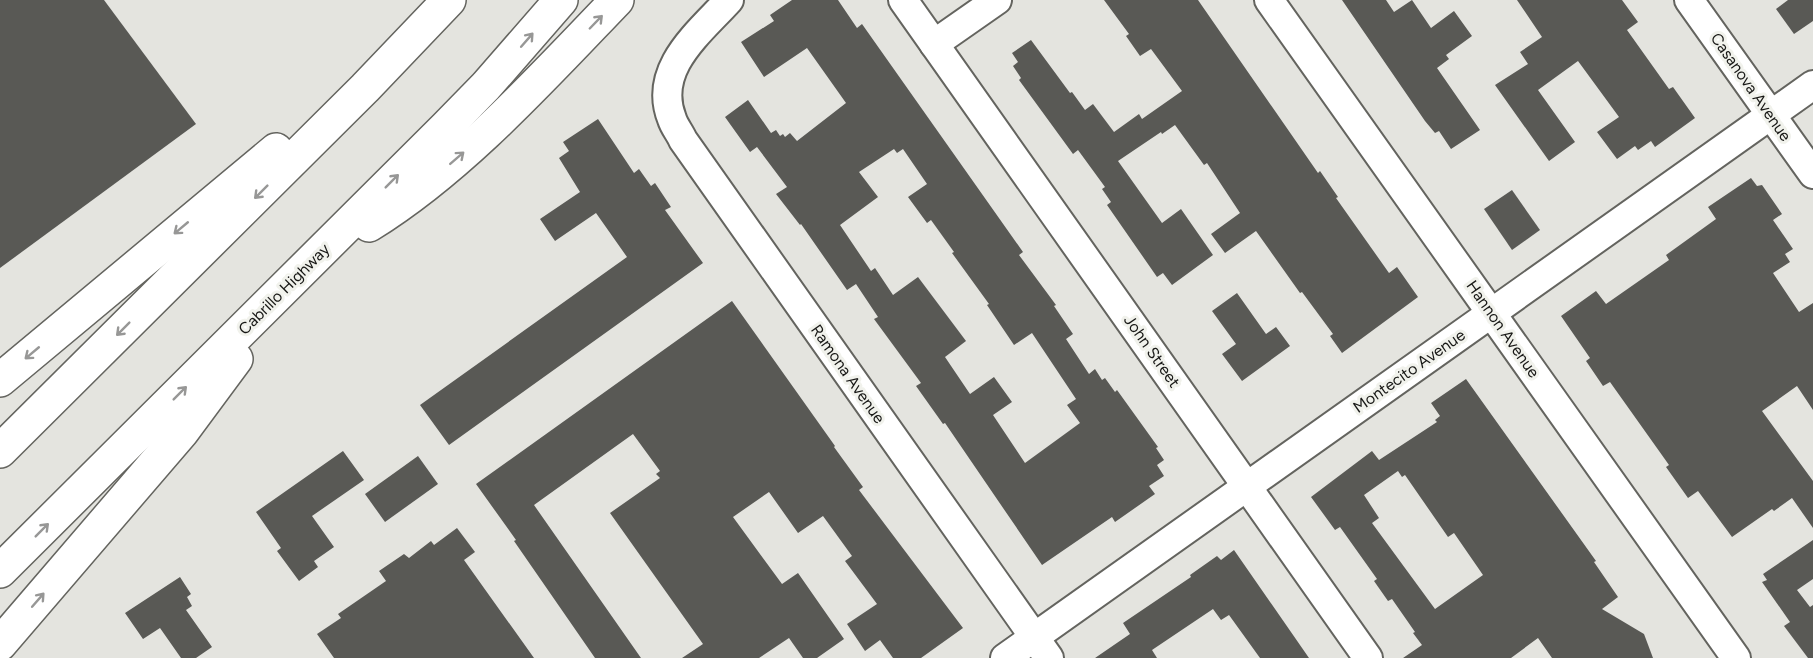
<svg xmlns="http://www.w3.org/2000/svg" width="1813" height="658" viewBox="0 0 1813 658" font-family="Figtree,sans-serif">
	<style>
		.building { fill: #595955; fill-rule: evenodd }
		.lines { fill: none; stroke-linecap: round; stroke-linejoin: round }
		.minor-casing { stroke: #64645f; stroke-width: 32 }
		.motorway-casing { stroke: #64645f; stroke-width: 36 }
		.minor { stroke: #fff; stroke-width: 28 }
		.motorway { stroke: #fff; stroke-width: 33 }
		.oneway { stroke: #979796 }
		.labels { text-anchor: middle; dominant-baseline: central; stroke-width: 6; stroke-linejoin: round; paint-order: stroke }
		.street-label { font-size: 16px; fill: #171715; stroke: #f1f2ec }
	</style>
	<rect width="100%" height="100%" fill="#e4e4df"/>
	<!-- building -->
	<g class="building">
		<polygon points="0,0 104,0 196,124 0,268"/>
		<path d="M792 0H838L857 28 862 24 1023 252 1019 255 1056 305 1054 306 1073 334 1066 339 1089 374 1095 369 1102 380 1105 378 1115 392 1117 390 1158 447 1156 448 1164 460 1157 465 1164 476 1149 486 1155 494 1115 522 1112 517 1042 565 945 423 943 424 916 386 921 383 874 319 878 317 856 284 847 290 801 224 800 225 776 194 787 187 757 147 750 152 725 117 748 100 771 133 776 130 780 136 783 134 785 137 790 133 797 141 846 103 807 48 764 77 741 42 774 21 770 15ZM894 149 897 153 903 149 927 184 908 197 927 223 931 220 954 252 952 253 989 304 987 305 1014 345 1032 333 1076 399 1067 405 1080 423 1025 463 993 415 1012 402 994 377 970 394 945 357 966 341 918 277 893 295 875 268 871 271 840 225 878 197 859 172Z"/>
		<polygon points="1104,0 1198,0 1318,173 1320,171 1338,197 1336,198 1389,273 1397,267 1418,297 1342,353 1330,336 1333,334 1302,292 1300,293 1256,231 1225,253 1211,234 1240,213 1207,163 1204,165 1175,125 1162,134 1161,132 1118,161 1162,223 1181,209 1213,255 1172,285 1163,273 1157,277 1107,205 1111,202 1102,189 1105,187 1078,150 1073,154 1019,80 1021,78 1013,66 1018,62 1012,53 1031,40 1070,93 1072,92 1085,110 1093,104 1114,132 1139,114 1142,119 1182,91 1151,49 1140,56 1126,36 1129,34"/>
		<polygon points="1342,0 1386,0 1394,12 1412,0 1431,28 1454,11 1472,36 1446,55 1449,59 1437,68 1480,130 1451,149 1439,131 1435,133 1425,121"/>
		<polygon points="1517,0 1622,0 1638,22 1627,30 1669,89 1673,87 1695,118 1655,147 1651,141 1638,150 1635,146 1617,159 1597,132 1619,117 1578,61 1538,90 1575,142 1549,161 1495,85 1528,64 1520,52 1542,37"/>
		<polygon points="1788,0 1813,0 1813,21 1794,34 1776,9"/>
		<polygon points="598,119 634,173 639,169 651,186 655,183 671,207 665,210 703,263 449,445 420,405 627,257 596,213 555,241 540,219 580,192 559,158 569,151 563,142"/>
		<polygon points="1751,178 1757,186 1762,185 1782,214 1773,220 1793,249 1785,254 1790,262 1773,273 1799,312 1813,303 1813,410 1797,386 1762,411 1813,481 1813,528 1792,498 1774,511 1772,509 1732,537 1698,491 1688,498 1666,467 1669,465 1610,382 1603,386 1586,361 1590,358 1561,316 1596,291 1606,304 1669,260 1666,255 1716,219 1708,207"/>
		<polygon points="1512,190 1540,230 1512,250 1484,209"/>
		<polygon points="1237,293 1266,334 1276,327 1290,346 1242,381 1222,354 1236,344 1212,311"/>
		<polygon points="732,301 835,446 834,447 863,487 859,490 963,628 921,658 893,658 880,640 865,651 847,624 877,604 845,561 852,556 823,516 798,533 769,492 733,517 782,584 798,573 844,639 817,658 803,658 789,638 759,658 682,658 703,644 610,513 660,478 656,474 660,471 633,434 534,505 641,658 595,658 514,541 516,540 476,484"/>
		<path d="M1466 379 1596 561 1594 562 1618 597 1602 609 1644 634 1653 658H1552L1538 638 1511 658H1403L1422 645 1413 633 1415 632 1392 599 1388 601 1374 581 1377 579 1340 527 1335 530 1311 497 1372 451 1379 460 1437 422 1435 420 1440 416 1431 403ZM1398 471 1402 477 1405 475 1448 537 1454 533 1483 575 1435 609 1372 523 1379 518 1364 495Z"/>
		<polygon points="343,451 364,480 312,516 334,547 314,561 318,567 299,581 277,551 281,548 256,512"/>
		<polygon points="418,456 438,484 385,522 365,494"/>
		<polygon points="457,528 475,552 464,560 534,658 334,658 317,634 341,618 338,614 386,581 379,571 404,554 409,558 431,541 434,545"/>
		<polygon points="1813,540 1813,579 1797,590 1810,607 1813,605 1813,658 1808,658 1784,626 1790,622 1762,582 1767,580 1763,574"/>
		<polygon points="1234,550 1309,658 1260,658 1229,615 1221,620 1213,609 1152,650 1157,658 1095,658 1130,634 1123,623 1191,577 1190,575 1217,556 1221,560"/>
		<polygon points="180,577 191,594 187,597 192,606 186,610 212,647 196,658 181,658 160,628 143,639 125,613"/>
	</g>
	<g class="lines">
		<defs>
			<g id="minor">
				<path d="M729 0C699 33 652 69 672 119 674 126 680 133 683 140L1049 658"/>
				<polyline points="903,0 1368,658"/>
				<polyline points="1269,0 1736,658"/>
				<polyline points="1689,0 1813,174"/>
				<polyline points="934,44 997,0"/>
				<polyline points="1005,658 1813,85"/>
			</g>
			<g id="motorway">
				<path d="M369 225C460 169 543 77 617 0"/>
				<polyline points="0,380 276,150"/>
				<polyline points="0,451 365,88 449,0"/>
				<polyline points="0,571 446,127 486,86 561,0"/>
				<polyline points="0,644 182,432 236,359"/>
			</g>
		</defs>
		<!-- minor casing -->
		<use href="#minor" class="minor-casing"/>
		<!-- motorway casing -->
		<use href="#motorway" class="motorway-casing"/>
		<!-- minor -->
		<use href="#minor" class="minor"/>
		<!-- motorway -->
		<use href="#motorway" class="motorway"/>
	</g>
	<!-- one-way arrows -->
	<defs><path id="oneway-shaft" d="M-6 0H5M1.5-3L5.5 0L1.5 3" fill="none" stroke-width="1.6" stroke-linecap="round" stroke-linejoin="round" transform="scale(1.5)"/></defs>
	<g class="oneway">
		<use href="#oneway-shaft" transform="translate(596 22) rotate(-46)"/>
		<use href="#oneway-shaft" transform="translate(527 40) rotate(-49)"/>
		<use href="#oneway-shaft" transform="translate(457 158) rotate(-41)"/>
		<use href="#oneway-shaft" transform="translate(392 181) rotate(-45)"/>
		<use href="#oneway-shaft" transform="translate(261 192) rotate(135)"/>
		<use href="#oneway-shaft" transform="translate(181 228) rotate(140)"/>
		<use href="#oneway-shaft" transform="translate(123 329) rotate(135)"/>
		<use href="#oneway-shaft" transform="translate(32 353) rotate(140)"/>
		<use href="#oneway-shaft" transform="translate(180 393) rotate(-45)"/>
		<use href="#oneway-shaft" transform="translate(42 530) rotate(-45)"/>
		<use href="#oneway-shaft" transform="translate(38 600) rotate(-49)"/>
	</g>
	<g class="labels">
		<!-- street labels -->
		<g class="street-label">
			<text transform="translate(1751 87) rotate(55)">Casanova Avenue</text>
			<text transform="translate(284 289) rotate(-45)">Cabrillo Highway</text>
			<text transform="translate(1503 329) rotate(55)">Hannon Avenue</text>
			<text transform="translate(1152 351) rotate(55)">John Street</text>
			<text transform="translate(1409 371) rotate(-35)">Montecito Avenue</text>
			<text transform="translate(848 374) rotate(55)">Ramona Avenue</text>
		</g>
	</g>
</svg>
